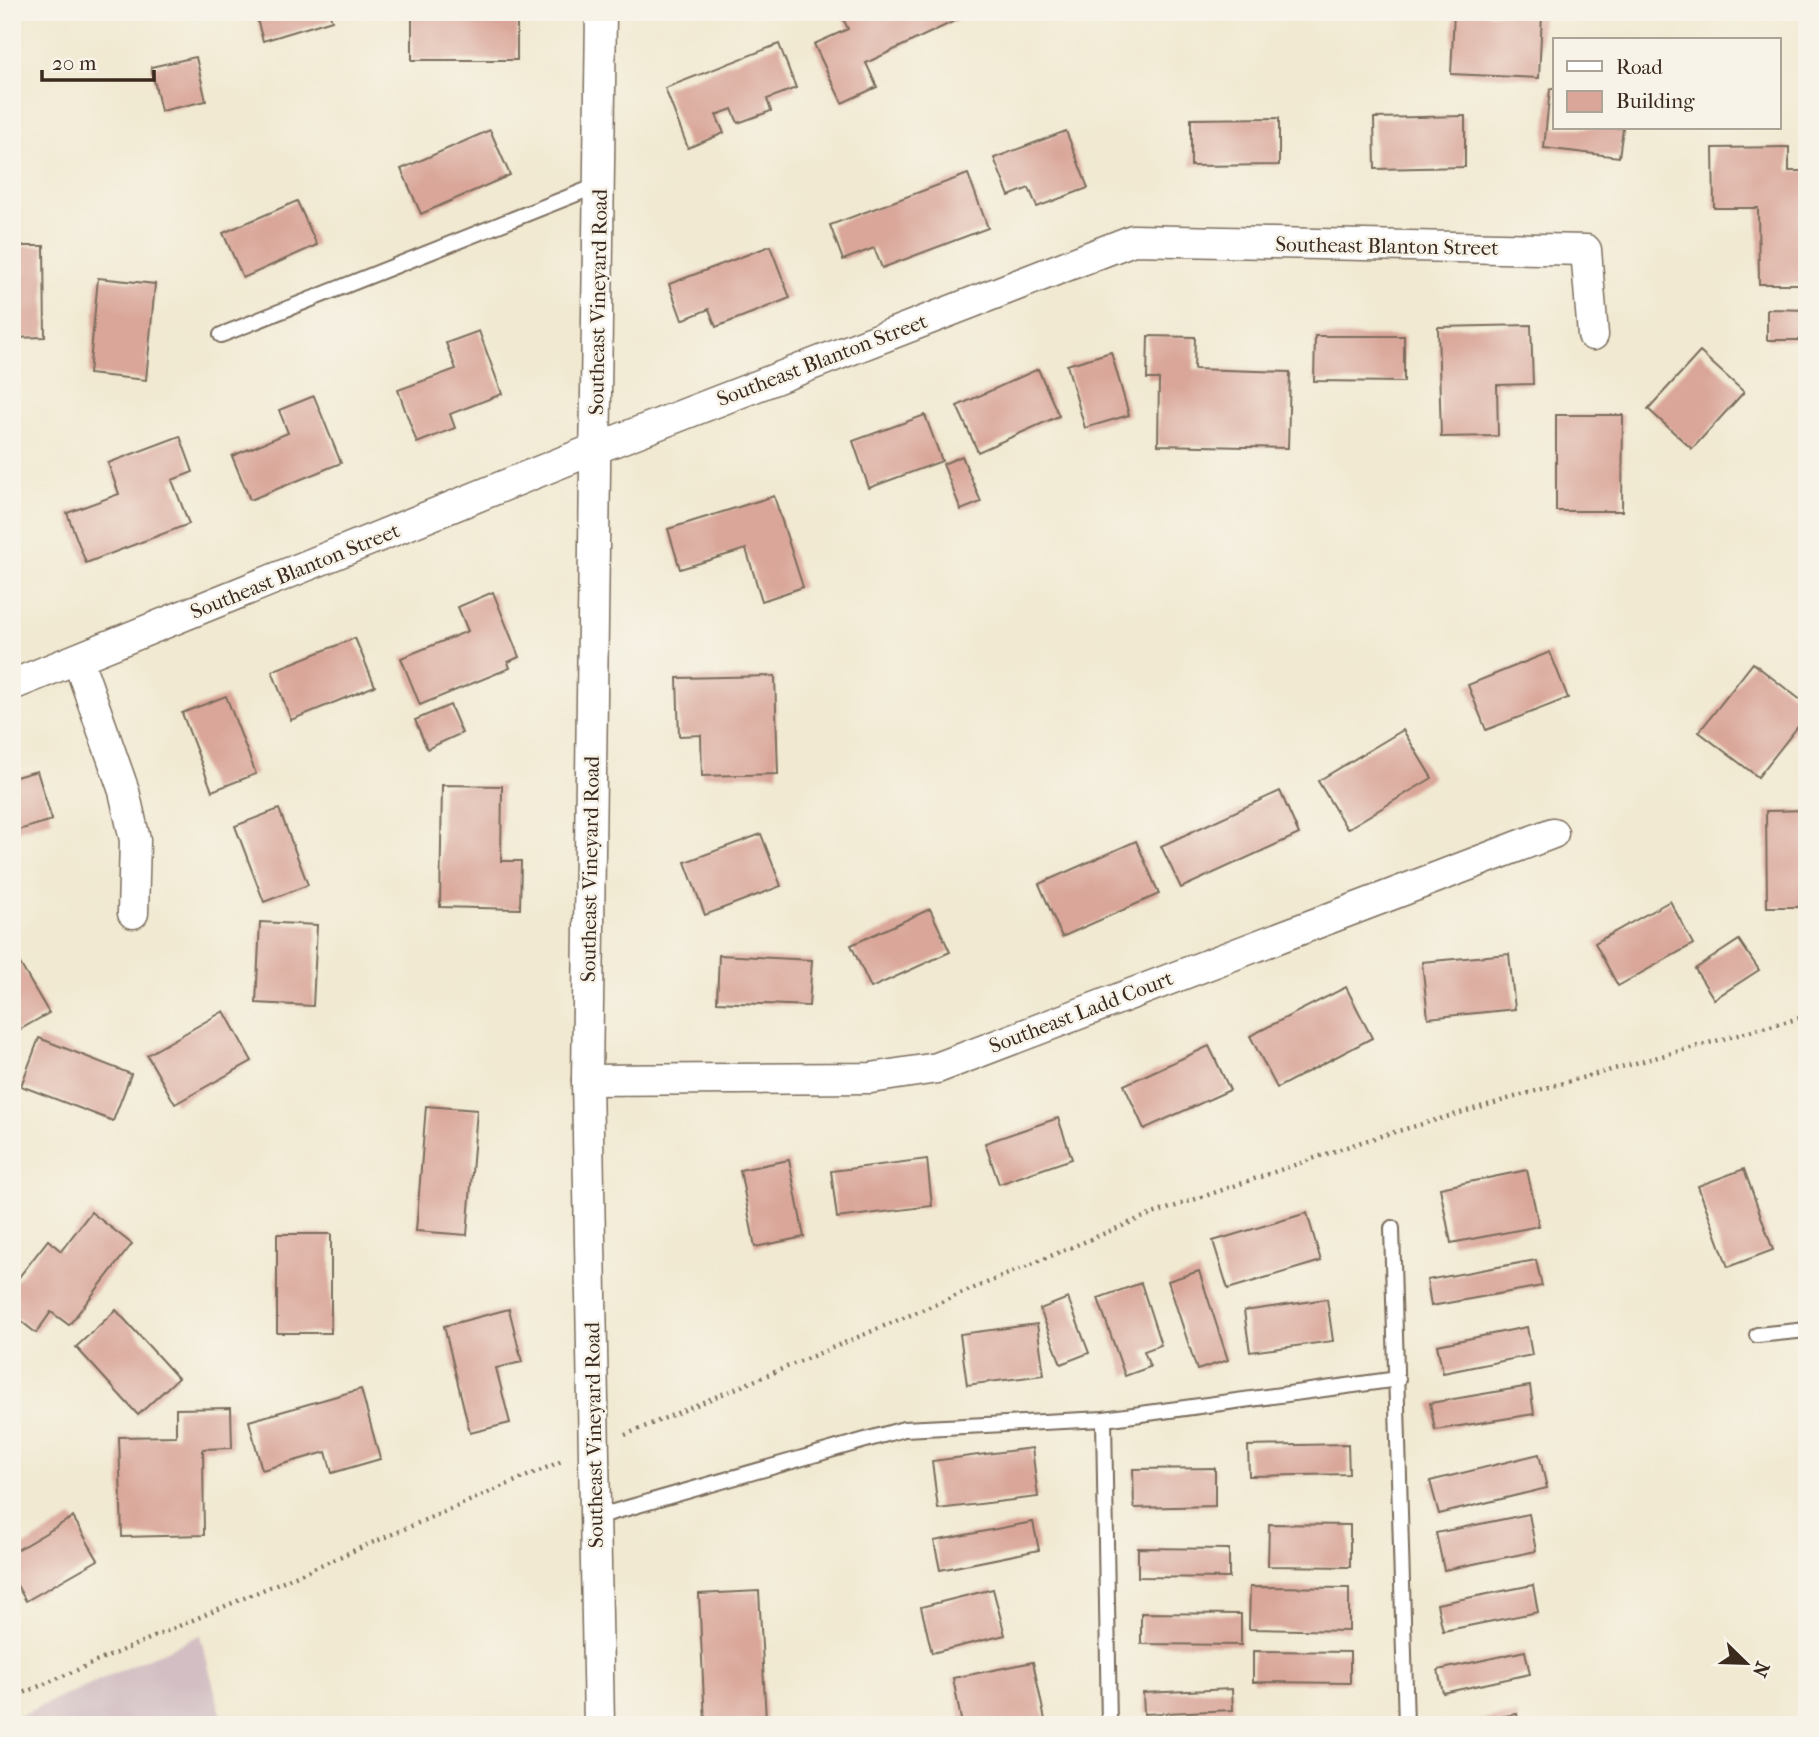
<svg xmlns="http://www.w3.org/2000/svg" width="1819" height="1737" viewBox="0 0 1819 1737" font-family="'IM FELL French Canon',serif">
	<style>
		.industrial { fill: #d2bec3 }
		.building { fill: #d9a699 }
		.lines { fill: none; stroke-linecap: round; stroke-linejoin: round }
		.lane-casing { stroke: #7b6d5d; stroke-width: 18 }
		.street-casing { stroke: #7b6d5d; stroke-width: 33 }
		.path { stroke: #7b6d5d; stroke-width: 4.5; stroke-dasharray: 2 5; stroke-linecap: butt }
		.lane { stroke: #fff; stroke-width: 14 }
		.street { stroke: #fff; stroke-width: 30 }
		.labels { text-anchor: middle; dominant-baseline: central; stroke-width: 5; stroke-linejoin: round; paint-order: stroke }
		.street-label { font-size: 21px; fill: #3b2a1e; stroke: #f7f3e8 }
	</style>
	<rect width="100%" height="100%" fill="#f7f3e8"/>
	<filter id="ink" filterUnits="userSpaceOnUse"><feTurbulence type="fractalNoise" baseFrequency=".0143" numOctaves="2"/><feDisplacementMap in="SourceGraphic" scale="14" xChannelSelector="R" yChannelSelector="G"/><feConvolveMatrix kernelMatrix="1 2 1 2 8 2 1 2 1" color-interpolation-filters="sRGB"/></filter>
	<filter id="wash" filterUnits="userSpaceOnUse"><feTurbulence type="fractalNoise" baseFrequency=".00686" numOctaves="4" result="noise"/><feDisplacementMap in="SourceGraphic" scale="28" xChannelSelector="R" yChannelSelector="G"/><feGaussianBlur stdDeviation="1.57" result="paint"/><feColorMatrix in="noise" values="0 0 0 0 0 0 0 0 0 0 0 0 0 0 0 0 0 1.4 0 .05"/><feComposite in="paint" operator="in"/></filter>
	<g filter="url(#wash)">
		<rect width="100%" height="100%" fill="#f1e9d1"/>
		<!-- industrial -->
		<polygon class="industrial" points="200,1635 224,1725 12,1725 12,1719"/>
		<g id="blocks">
			<!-- building -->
			<g class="building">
				<polygon points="255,12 329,12 332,20 263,41"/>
				<polygon points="432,12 517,12 517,60 412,60 412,17 432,17"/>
				<polygon points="840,12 956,12 959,19 866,63 877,87 842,103 814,44 848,29"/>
				<polygon points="1454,12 1542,14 1539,78 1451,74"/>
				<polygon points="779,44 796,88 767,99 771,111 738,123 732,109 716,115 724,133 688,148 665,88"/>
				<polygon points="196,57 206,101 161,111 151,67"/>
				<polygon points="1550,89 1555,89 1555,128 1623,128 1619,157 1544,148"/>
				<polygon points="1465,116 1465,167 1375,169 1374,118"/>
				<polygon points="1279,118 1279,165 1191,166 1191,119"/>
				<polygon points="490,130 510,175 421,214 401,169"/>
				<polygon points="1066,131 1088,188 1037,207 1029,188 1009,196 994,158"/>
				<polygon points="1789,147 1789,171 1807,171 1807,284 1759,284 1758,208 1714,208 1713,148"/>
				<polygon points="968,174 988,228 882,268 874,248 843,260 830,225"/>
				<polygon points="297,201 317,245 243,278 223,233"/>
				<polygon points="12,246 44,246 45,337 12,338"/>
				<polygon points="770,246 790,298 716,327 709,309 682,320 669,284"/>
				<polygon points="98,278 155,284 146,380 89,374"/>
				<polygon points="1767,309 1807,310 1807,340 1767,340"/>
				<polygon points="1531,325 1533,384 1497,385 1498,436 1441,437 1438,327"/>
				<polygon points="479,331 502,394 450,414 455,428 417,443 398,390 456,369 446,343"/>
				<polygon points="1148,336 1195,337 1194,369 1290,372 1288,448 1158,445 1159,379 1147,379"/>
				<polygon points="1315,336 1404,336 1404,382 1314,381"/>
				<polygon points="1111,352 1129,415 1085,428 1067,365"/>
				<polygon points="1700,352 1744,392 1692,449 1648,409"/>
				<polygon points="1038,369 1059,416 978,452 957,406"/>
				<polygon points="314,396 341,463 250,500 232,456 288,433 279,410"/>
				<polygon points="925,415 942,461 869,488 853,441"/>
				<polygon points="1556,415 1623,415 1622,511 1556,511"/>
				<polygon points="180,436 193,472 172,480 189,524 86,563 67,513 119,494 108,463"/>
				<polygon points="962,456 981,502 961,510 943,464"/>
				<polygon points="774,496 803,587 762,601 746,549 680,569 668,529"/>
				<polygon points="493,592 519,657 508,662 510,668 420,705 401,658 468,631 458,607"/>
				<polygon points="355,638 375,686 291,720 272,671"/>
				<polygon points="1550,652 1568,698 1486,730 1468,685"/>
				<polygon points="1753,663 1807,705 1807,715 1758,777 1699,732"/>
				<polygon points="775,676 778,774 702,776 701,735 679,736 677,678"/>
				<polygon points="226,696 256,774 212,791 182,713"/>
				<polygon points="450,705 462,733 427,749 415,720"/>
				<polygon points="1403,730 1432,778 1347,829 1318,781"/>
				<polygon points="37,771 52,820 12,832 12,778"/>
				<polygon points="442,785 502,786 501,861 521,861 520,909 440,907"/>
				<polygon points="1280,791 1299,834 1181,888 1161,846"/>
				<polygon points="279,809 308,885 264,902 235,826"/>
				<polygon points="1807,810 1807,907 1767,907 1766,811"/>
				<polygon points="761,834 781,886 705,915 685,862"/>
				<polygon points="1136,841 1159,894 1062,937 1039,884"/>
				<polygon points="1670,901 1693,944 1618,986 1595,943"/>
				<polygon points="930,909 950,952 871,988 851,945"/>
				<polygon points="260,922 317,925 313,1006 256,1003"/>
				<polygon points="1739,940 1759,970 1714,999 1695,969"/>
				<polygon points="12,950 49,1013 12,1034"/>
				<polygon points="1509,954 1515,1009 1428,1018 1422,962"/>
				<polygon points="719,955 812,960 809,1006 717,1002"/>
				<polygon points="1346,987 1372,1038 1277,1088 1250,1036"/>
				<polygon points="224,1011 252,1061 175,1104 147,1055"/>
				<polygon points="39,1038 131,1074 113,1121 21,1086"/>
				<polygon points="1209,1046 1230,1090 1144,1129 1124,1085"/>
				<polygon points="426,1106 477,1110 467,1235 416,1231"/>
				<polygon points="1058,1118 1072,1159 999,1184 985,1143"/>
				<polygon points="927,1159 932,1206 837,1218 831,1171"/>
				<polygon points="789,1160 804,1237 755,1247 740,1170"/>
				<polygon points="1744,1169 1773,1250 1728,1267 1698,1186"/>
				<polygon points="1527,1170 1539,1226 1451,1243 1440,1188"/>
				<polygon points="91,1212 132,1244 69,1325 51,1312 36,1333 12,1314 12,1286 48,1240 61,1251"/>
				<polygon points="1307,1213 1321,1261 1228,1289 1213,1241"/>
				<rect x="277" y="1234" width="54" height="99"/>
				<polygon points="1536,1260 1542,1286 1431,1306 1427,1280"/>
				<polygon points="1199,1271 1228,1360 1197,1370 1168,1281"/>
				<polygon points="1141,1283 1161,1345 1144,1351 1150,1367 1125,1376 1098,1298"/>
				<polygon points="1068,1298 1089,1353 1061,1364 1040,1309"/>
				<polygon points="1327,1299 1333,1341 1250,1352 1244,1311"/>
				<polygon points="509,1309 522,1362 496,1368 510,1423 470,1433 444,1326"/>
				<polygon points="116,1310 178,1378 138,1415 76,1347"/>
				<polygon points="1037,1324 1044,1375 967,1385 960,1334"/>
				<polygon points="1527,1327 1532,1355 1443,1373 1437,1345"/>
				<polygon points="1530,1386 1534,1414 1435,1430 1430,1403"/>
				<polygon points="361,1389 380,1459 332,1473 326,1452 262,1470 249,1421"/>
				<polygon points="231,1408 232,1448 203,1449 204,1535 122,1537 119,1437 176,1436 176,1409"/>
				<polygon points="1348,1444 1349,1474 1249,1476 1248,1446"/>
				<polygon points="1032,1448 1038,1497 938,1509 932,1461"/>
				<polygon points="1539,1454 1547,1488 1439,1514 1430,1481"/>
				<polygon points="1215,1468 1215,1506 1134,1508 1133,1469"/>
				<polygon points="1529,1514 1536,1551 1444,1570 1436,1533"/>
				<polygon points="73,1517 98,1560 26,1601 12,1577 12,1553"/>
				<polygon points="1033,1522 1039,1550 940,1570 934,1541"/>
				<polygon points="1269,1524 1350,1525 1350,1567 1268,1566"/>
				<polygon points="1138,1548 1229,1549 1229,1578 1138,1577"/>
				<polygon points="1533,1585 1538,1612 1443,1631 1437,1604"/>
				<polygon points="1250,1587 1349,1588 1349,1631 1249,1629"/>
				<polygon points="993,1589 1005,1635 932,1653 921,1607"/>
				<polygon points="759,1591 766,1720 705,1723 699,1594"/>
				<polygon points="1141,1613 1241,1614 1241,1645 1141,1644"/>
				<polygon points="1253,1651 1350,1652 1350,1683 1253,1682"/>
				<polygon points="1525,1651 1530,1674 1443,1693 1438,1670"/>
				<polygon points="1033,1662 1046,1725 962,1725 953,1678"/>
				<polygon points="1232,1689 1233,1710 1144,1714 1143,1693"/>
				<polygon points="1517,1714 1519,1725 1465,1725 1464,1723"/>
				<polygon points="1347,1719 1347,1725 1278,1725 1278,1723"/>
			</g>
		</g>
	</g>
	<g filter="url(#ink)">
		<use href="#blocks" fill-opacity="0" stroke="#7b6d5d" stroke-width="2"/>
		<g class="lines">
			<defs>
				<g id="lane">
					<polyline points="221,335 599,185"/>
					<polyline points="1392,1228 1406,1725"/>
					<polyline points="1757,1335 1807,1330"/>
					<polyline points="1104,1419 1109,1725"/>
					<polyline points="596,1517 904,1429 1104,1419 1398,1379"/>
				</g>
				<g id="street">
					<polyline points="78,660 124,791 135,840 133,913"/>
					<polyline points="12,685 597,448 1133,240 1586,250 1593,335"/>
					<polyline points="587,1080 871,1078 937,1068 1553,833"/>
					<polyline points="599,1725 587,1080 601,12"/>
				</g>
			</defs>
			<!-- lane casing -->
			<use href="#lane" class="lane-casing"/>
			<!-- street casing -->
			<use href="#street" class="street-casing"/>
			<!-- path -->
			<g class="path">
				<polyline points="625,1435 1141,1218 1364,1141 1556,1085 1807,1016"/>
				<polyline points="12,1698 562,1461"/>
			</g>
			<!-- lane -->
			<use href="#lane" class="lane"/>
			<!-- street -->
			<use href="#street" class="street"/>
		</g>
	</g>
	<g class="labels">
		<!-- street labels -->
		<g class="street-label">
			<text transform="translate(1387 246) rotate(1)">Southeast Blanton Street</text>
			<text transform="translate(598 302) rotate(-89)">Southeast Vineyard Road</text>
			<text transform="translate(822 360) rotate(-21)">Southeast Blanton Street</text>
			<text transform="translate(295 571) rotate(-22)">Southeast Blanton Street</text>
			<text transform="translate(590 869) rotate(-89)">Southeast Vineyard Road</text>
			<text transform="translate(1081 1012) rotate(-21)">Southeast Ladd Court</text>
			<text transform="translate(594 1435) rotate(-91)">Southeast Vineyard Road</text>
		</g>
	</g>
	<!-- margin -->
	<rect width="1819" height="1737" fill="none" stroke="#f7f3e8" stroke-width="42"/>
	<!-- legend -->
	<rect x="1553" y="38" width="228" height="91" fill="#f7f3e8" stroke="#aca397" stroke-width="2"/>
	<rect x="1567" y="61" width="35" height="10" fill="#ffffff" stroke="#aca397" stroke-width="2"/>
	<text x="1616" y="74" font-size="21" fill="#3b2a1e">Road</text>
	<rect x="1567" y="91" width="35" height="21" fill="#d9a699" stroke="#aca397" stroke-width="2"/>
	<text x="1616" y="108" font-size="21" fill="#3b2a1e">Building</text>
	<!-- north arrow -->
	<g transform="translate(1746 1663) rotate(113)" stroke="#f7f3e8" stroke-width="5" paint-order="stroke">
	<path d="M0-5L12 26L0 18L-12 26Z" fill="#3b2a1e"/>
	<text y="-10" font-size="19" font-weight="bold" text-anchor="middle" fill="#3b2a1e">N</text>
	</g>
	<!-- scale -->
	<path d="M42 70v10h112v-10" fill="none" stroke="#3b2a1e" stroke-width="3.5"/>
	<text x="52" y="70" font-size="21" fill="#3b2a1e" stroke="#f7f3e8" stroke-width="5" paint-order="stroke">20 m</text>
</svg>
